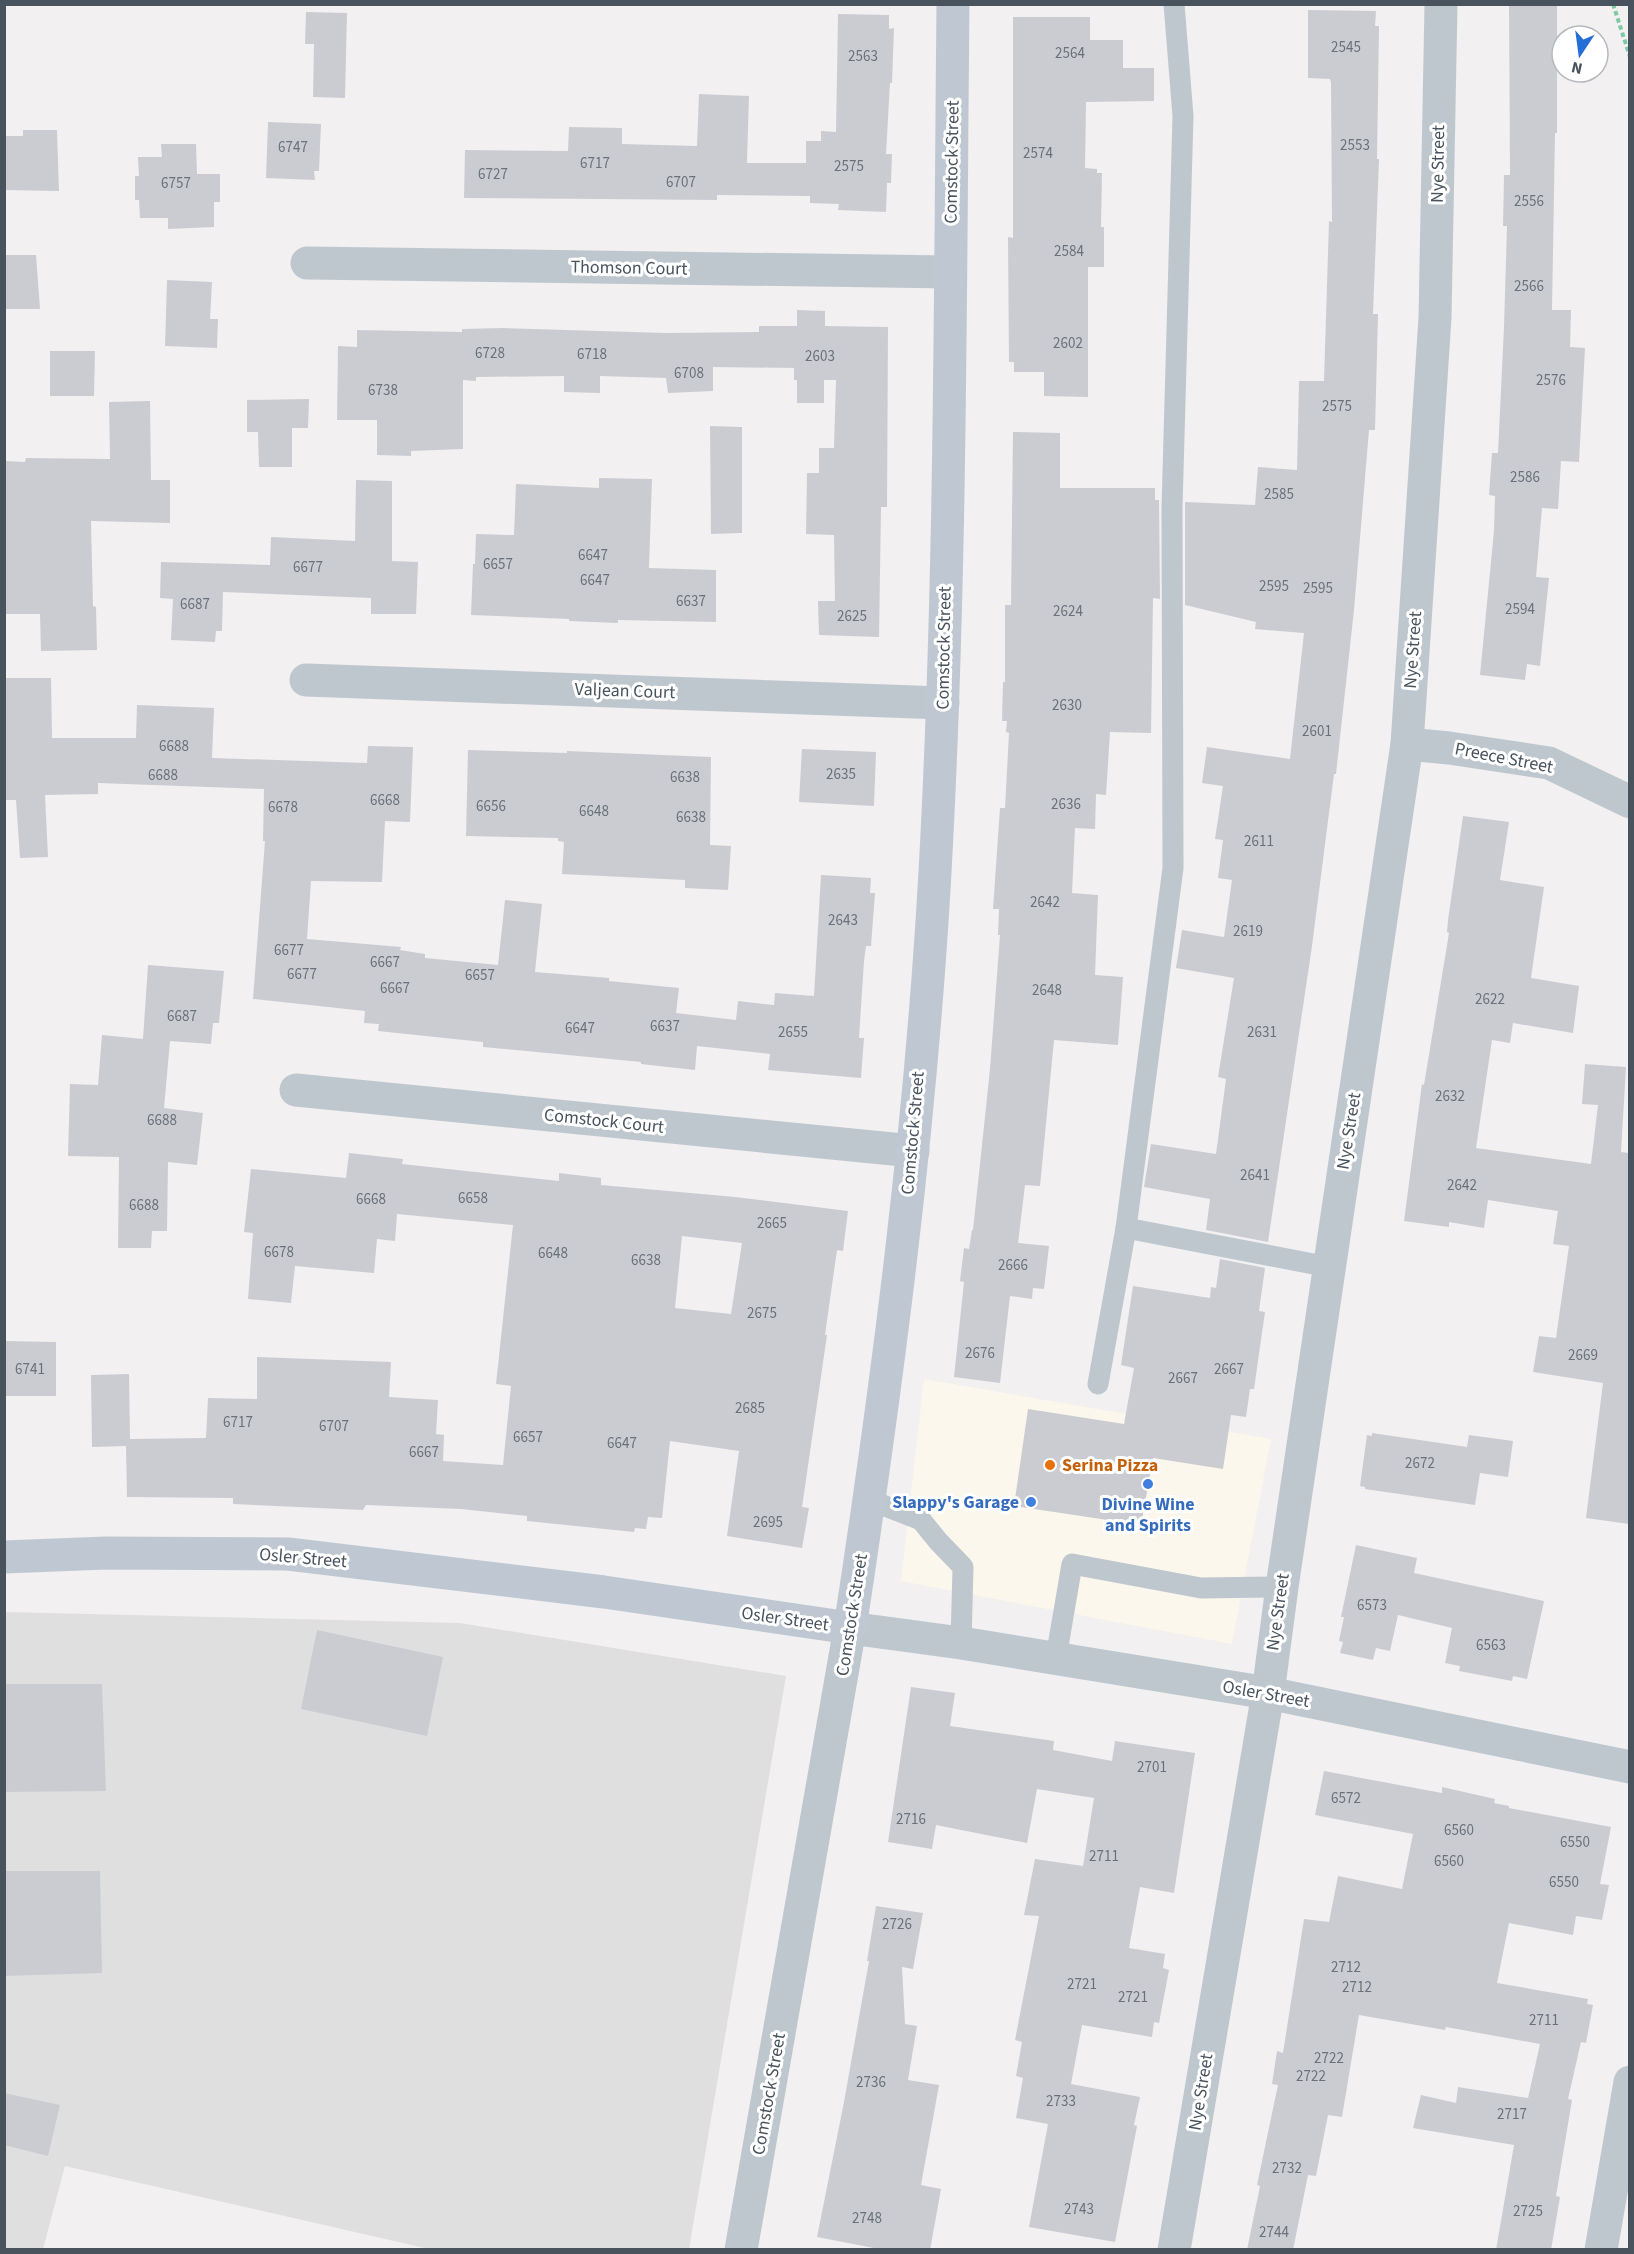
<svg xmlns="http://www.w3.org/2000/svg" width="1634" height="2254" viewBox="0 0 1634 2254" font-family="'Source Sans 3',sans-serif">
	<style>
		.commercial { fill: #fbf7ec }
		.education { fill: #e0dfdf }
		.building { fill: #cbccd2; fill-rule: evenodd }
		.lines { fill: none; stroke-linecap: round; stroke-linejoin: round }
		.path { stroke: #7cc9a5; stroke-width: 4; stroke-dasharray: 4.5 3; stroke-linecap: butt }
		.lane { stroke: #bfc7ce; stroke-width: 21 }
		.street { stroke: #bfc7ce; stroke-width: 33 }
		.secondary { stroke: #bfc8d2; stroke-width: 33 }
		.food-dot { fill: #e8710a; stroke: #fff; stroke-width: 2 }
		.shop-dot { fill: #3f7fe0; stroke: #fff; stroke-width: 2 }
		.labels { text-anchor: middle; dominant-baseline: central; stroke-width: 6; stroke-linejoin: round; paint-order: stroke }
		.number-label { font-size: 15px; fill: #6a717a }
		.street-label { font-size: 18px; fill: #49535d; stroke: #fff }
		.food-label { font-size: 18px; font-weight: bold; fill: #c56008; stroke: #fff; text-anchor: start }
		.shop-label { font-size: 18px; font-weight: bold; fill: #366cbe; stroke: #fff; text-anchor: end }
	</style>
	<rect width="100%" height="100%" fill="#f2f0f0"/>
	<!-- commercial -->
	<polygon class="commercial" points="924,1379 1271,1439 1232,1644 901,1581"/>
	<!-- education -->
	<polygon class="education" points="5,1612 460,1623 786,1676 689,2249 429,2249 65,2166 43,2249 5,2250"/>
	<!-- building -->
	<g class="building">
		<polygon points="1509,4 1557,4 1557,133 1555,133 1552,310 1571,310 1570,347 1585,348 1579,462 1561,461 1558,509 1542,508 1536,577 1549,578 1540,666 1527,664 1525,680 1480,675 1494,531 1495,496 1489,495 1492,453 1498,453 1504,327 1507,226 1503,226 1504,175 1510,175"/>
		<polygon points="1308,10 1376,11 1375,26 1379,26 1377,159 1379,159 1373,314 1378,314 1375,430 1369,430 1354,610 1336,774 1334,774 1312,946 1268,1242 1206,1230 1210,1199 1144,1187 1151,1144 1216,1154 1226,1079 1218,1077 1234,978 1176,968 1182,930 1224,937 1232,880 1218,878 1223,840 1215,839 1223,786 1202,783 1207,747 1290,759 1304,633 1255,629 1256,622 1185,605 1185,502 1255,505 1258,467 1297,470 1299,381 1324,381 1329,221 1332,222 1331,83 1330,79 1308,78"/>
		<polygon points="306,12 347,13 345,98 313,97 314,44 305,44"/>
		<polygon points="838,14 889,15 889,29 894,28 892,83 890,83 886,154 892,154 891,183 887,183 886,212 838,210 839,204 810,203 810,196 717,195 717,200 464,198 465,150 568,151 569,127 622,128 622,144 697,146 699,94 749,96 747,163 806,163 806,141 821,141 821,131 836,132"/>
		<polygon points="1013,17 1090,17 1090,40 1123,40 1123,68 1154,68 1154,101 1086,102 1085,168 1097,169 1097,173 1102,173 1101,227 1104,227 1104,267 1088,267 1088,397 1044,396 1044,372 1014,372 1014,362 1009,362 1008,237 1013,238"/>
		<polygon points="268,122 321,124 319,171 314,171 315,180 266,178"/>
		<polygon points="23,130 57,130 59,191 4,190 4,136 23,136"/>
		<polygon points="161,144 196,144 197,174 220,174 220,202 214,202 214,227 168,229 168,218 140,218 139,200 135,200 135,176 139,176 138,157 162,157"/>
		<polygon points="4,255 36,255 40,309 4,309"/>
		<polygon points="167,280 212,282 210,319 218,319 217,348 165,346"/>
		<polygon points="797,310 825,311 825,326 888,327 887,507 881,507 879,637 819,635 818,601 835,601 834,535 806,534 807,473 819,473 819,448 834,448 836,380 824,380 824,403 797,403 797,380 794,380 794,368 713,367 713,391 668,393 666,378 600,376 600,393 564,392 564,376 476,377 476,381 463,380 463,449 411,451 411,456 377,455 377,420 337,420 338,346 357,347 357,330 462,332 462,329 503,328 666,333 759,332 759,326 797,326"/>
		<polygon points="50,351 95,351 94,396 50,396"/>
		<polygon points="309,399 308,428 292,428 292,467 259,467 258,432 247,432 247,400"/>
		<polygon points="150,401 151,480 170,480 170,523 91,521 93,606 96,607 97,650 41,651 40,614 4,614 5,461 25,462 26,458 110,459 109,402"/>
		<polygon points="710,426 742,427 742,533 711,534"/>
		<polygon points="1013,432 1060,433 1060,488 1155,488 1155,500 1159,500 1160,599 1153,598 1151,733 1110,732 1106,795 1096,794 1095,829 1075,828 1072,893 1098,895 1095,975 1123,977 1118,1045 1054,1040 1040,1186 1025,1185 1018,1243 1049,1246 1044,1289 1033,1288 1032,1299 1010,1296 1000,1383 954,1377 964,1282 960,1281 964,1248 969,1249 972,1230 973,1230 990,1069 1000,935 998,935 999,909 993,909 1000,808 1005,808 1009,733 1006,732 1007,721 1002,721 1003,682 1005,682 1005,605 1011,605"/>
		<polygon points="599,478 652,479 649,568 716,570 716,622 618,620 618,623 569,621 569,619 471,615 473,564 475,564 476,534 514,535 516,484 599,488"/>
		<polygon points="356,480 392,481 392,561 418,562 416,614 371,614 371,598 223,592 222,631 216,631 215,642 171,640 173,599 160,598 161,562 270,565 271,537 355,541"/>
		<polygon points="4,678 51,678 52,738 136,738 137,705 214,708 212,758 367,763 368,746 413,747 410,822 385,821 382,882 311,881 307,939 401,947 400,950 425,954 425,958 498,965 505,900 542,904 535,972 609,978 609,981 679,988 676,1013 736,1020 738,1001 774,1005 775,993 814,996 821,875 871,878 870,893 875,893 871,946 866,946 864,961 859,1038 864,1038 861,1078 768,1070 770,1054 697,1046 695,1070 641,1064 641,1062 483,1047 483,1042 378,1031 379,1024 364,1023 365,1011 253,999 265,841 263,841 264,789 98,783 98,794 45,795 48,857 20,858 16,800 4,800"/>
		<polygon points="802,749 876,752 874,806 799,802"/>
		<polygon points="468,750 567,753 567,751 711,757 710,845 731,846 728,890 685,888 685,880 562,874 564,842 558,841 558,838 466,836"/>
		<polygon points="1463,816 1509,822 1500,880 1544,887 1531,978 1579,986 1573,1033 1513,1023 1510,1043 1492,1040 1476,1148 1591,1164 1598,1105 1582,1104 1585,1064 1626,1067 1621,1152 1629,1153 1629,1524 1586,1518 1603,1383 1533,1372 1539,1336 1556,1338 1569,1246 1553,1244 1558,1211 1488,1200 1484,1228 1449,1222 1449,1227 1404,1221 1422,1084 1424,1085 1449,933 1447,932 1448,920"/>
		<polygon points="148,965 224,971 219,1023 213,1023 211,1044 170,1041 164,1108 203,1113 197,1165 168,1162 167,1231 152,1231 151,1248 118,1248 119,1157 68,1156 70,1084 98,1085 102,1035 143,1039"/>
		<path d="M349 1153 403 1159 402 1164 522 1177 559 1181V1173L601 1178V1185L735 1197 848 1211 843 1251 837 1250 825 1335H827L802 1507 809 1508 802 1548 727 1536 739 1451 670 1441 662 1518 648 1517 646 1529 635 1528 634 1532 527 1521V1516L461 1509 366 1505 363 1510 233 1504V1498L127 1497 126 1446 92 1447 91 1375 129 1374 130 1439 206 1438 208 1398 257 1399V1357L391 1362 389 1397 438 1400 436 1434 444 1435 443 1461 503 1465 511 1386 496 1384 513 1225 397 1214 395 1241 377 1239 374 1273 295 1266 291 1303 248 1299 253 1233 244 1232 251 1169 346 1178ZM682 1236 742 1243 731 1314 675 1308Z"/>
		<polygon points="1220,1259 1265,1268 1259,1311 1265,1312 1254,1389 1250,1389 1246,1417 1231,1415 1223,1469 1153,1458 1141,1525 1014,1506 1028,1409 1124,1424 1134,1368 1121,1365 1133,1286 1210,1298 1211,1287 1216,1288"/>
		<polygon points="4,1341 56,1342 56,1396 4,1396"/>
		<polygon points="1372,1433 1467,1447 1469,1435 1513,1441 1508,1477 1480,1473 1475,1505 1365,1489 1365,1487 1360,1486 1367,1435 1372,1436"/>
		<polygon points="1356,1545 1417,1558 1414,1573 1544,1601 1527,1679 1513,1676 1512,1681 1459,1671 1460,1666 1445,1663 1452,1628 1398,1615 1390,1651 1376,1648 1373,1660 1340,1653 1343,1642 1339,1641 1344,1617 1341,1617"/>
		<polygon points="317,1630 443,1657 427,1736 301,1709"/>
		<polygon points="4,1684 102,1684 106,1791 4,1792"/>
		<polygon points="911,1687 955,1693 950,1726 1054,1741 1053,1750 1112,1761 1115,1741 1195,1753 1174,1893 1140,1887 1129,1948 1165,1954 1163,1968 1169,1970 1159,2023 1154,2022 1152,2037 1082,2025 1071,2084 1140,2097 1134,2125 1137,2126 1115,2242 1029,2227 1048,2124 1016,2118 1023,2078 1016,2076 1022,2042 1015,2040 1039,1916 1024,1915 1035,1859 1083,1866 1094,1798 1037,1789 1027,1843 936,1825 932,1849 888,1842"/>
		<polygon points="1324,1771 1442,1793 1442,1787 1495,1799 1494,1803 1509,1806 1509,1808 1611,1827 1600,1884 1609,1885 1602,1920 1576,1916 1573,1935 1509,1923 1497,1983 1588,1999 1587,2004 1593,2005 1586,2043 1581,2042 1568,2099 1572,2100 1556,2196 1560,2197 1551,2250 1496,2250 1514,2145 1413,2128 1421,2095 1456,2103 1458,2087 1528,2098 1540,2044 1446,2027 1445,2030 1359,2015 1342,2117 1328,2115 1316,2176 1308,2175 1293,2250 1247,2250 1260,2186 1257,2185 1278,2085 1272,2084 1277,2051 1283,2053 1304,1919 1329,1922 1338,1876 1402,1889 1413,1834 1315,1815"/>
		<polygon points="4,1871 100,1871 102,1973 4,1976"/>
		<polygon points="876,1906 923,1913 913,1969 902,1967 905,2024 917,2026 908,2080 939,2085 921,2185 941,2189 930,2250 884,2250 817,2237 844,2102 869,1961 867,1961"/>
		<polygon points="4,2093 60,2105 48,2156 4,2145"/>
	</g>
	<g class="lines">
		<!-- path -->
		<polyline class="path" points="1613,4 1630,57"/>
		<!-- lane -->
		<g class="lane">
			<polyline points="1174,4 1183,116 1172,508 1173,868 1126,1228 1329,1267"/>
			<polyline points="1098,1384 1126,1228"/>
			<polyline points="870,1500 921,1520 938,1541 963,1567 961,1643"/>
			<polyline points="1056,1658 1072,1564 1201,1588 1282,1587"/>
		</g>
		<!-- street -->
		<g class="street">
			<polyline points="307,263 950,272"/>
			<polyline points="306,680 943,703"/>
			<polyline points="1407,744 1449,748 1549,763 1630,802"/>
			<polyline points="296,1090 913,1151"/>
			<polyline points="741,2250 850,1628 961,1643 1268,1693 1630,1767"/>
			<polyline points="1174,2250 1268,1693 1282,1587 1407,744 1435,318 1441,4"/>
			<polyline points="1601,2250 1630,2082"/>
		</g>
		<!-- secondary -->
		<path class="secondary" d="M4 1557 106 1553 288 1554 604 1592 850 1628C888 1378 921 1125 935 872 951 583 950 294 953 4"/>
	</g>
	<!-- markers -->
	<circle class="food-dot" cx="1050" cy="1465" r="6"/>
	<g class="shop-dot">
		<circle cx="1148" cy="1484" r="6"/>
		<circle cx="1031" cy="1502" r="6"/>
	</g>
	<g class="labels">
		<!-- number labels -->
		<g class="number-label">
			<text x="1346" y="47">2545</text>
			<text x="1070" y="53">2564</text>
			<text x="863" y="56">2563</text>
			<text x="1355" y="145">2553</text>
			<text x="293" y="147">6747</text>
			<text x="1038" y="153">2574</text>
			<text x="595" y="163">6717</text>
			<text x="849" y="166">2575</text>
			<text x="493" y="174">6727</text>
			<text x="681" y="182">6707</text>
			<text x="176" y="183">6757</text>
			<text x="1529" y="201">2556</text>
			<text x="1069" y="251">2584</text>
			<text x="1529" y="286">2566</text>
			<text x="1068" y="343">2602</text>
			<text x="490" y="353">6728</text>
			<text x="592" y="354">6718</text>
			<text x="820" y="356">2603</text>
			<text x="689" y="373">6708</text>
			<text x="1551" y="380">2576</text>
			<text x="383" y="390">6738</text>
			<text x="1337" y="406">2575</text>
			<text x="1525" y="477">2586</text>
			<text x="1279" y="494">2585</text>
			<text x="593" y="555">6647</text>
			<text x="498" y="564">6657</text>
			<text x="308" y="567">6677</text>
			<text x="595" y="580">6647</text>
			<text x="1274" y="586">2595</text>
			<text x="1318" y="588">2595</text>
			<text x="691" y="601">6637</text>
			<text x="195" y="604">6687</text>
			<text x="1520" y="609">2594</text>
			<text x="1068" y="611">2624</text>
			<text x="852" y="616">2625</text>
			<text x="1067" y="705">2630</text>
			<text x="1317" y="731">2601</text>
			<text x="174" y="746">6688</text>
			<text x="841" y="774">2635</text>
			<text x="163" y="775">6688</text>
			<text x="685" y="777">6638</text>
			<text x="385" y="800">6668</text>
			<text x="1066" y="804">2636</text>
			<text x="491" y="806">6656</text>
			<text x="283" y="807">6678</text>
			<text x="594" y="811">6648</text>
			<text x="691" y="817">6638</text>
			<text x="1259" y="841">2611</text>
			<text x="1045" y="902">2642</text>
			<text x="843" y="920">2643</text>
			<text x="1248" y="931">2619</text>
			<text x="289" y="950">6677</text>
			<text x="385" y="962">6667</text>
			<text x="302" y="974">6677</text>
			<text x="480" y="975">6657</text>
			<text x="395" y="988">6667</text>
			<text x="1047" y="990">2648</text>
			<text x="1490" y="999">2622</text>
			<text x="182" y="1016">6687</text>
			<text x="665" y="1026">6637</text>
			<text x="580" y="1028">6647</text>
			<text x="793" y="1032">2655</text>
			<text x="1262" y="1032">2631</text>
			<text x="1450" y="1096">2632</text>
			<text x="162" y="1120">6688</text>
			<text x="1255" y="1175">2641</text>
			<text x="1462" y="1185">2642</text>
			<text x="473" y="1198">6658</text>
			<text x="371" y="1199">6668</text>
			<text x="144" y="1205">6688</text>
			<text x="772" y="1223">2665</text>
			<text x="279" y="1252">6678</text>
			<text x="553" y="1253">6648</text>
			<text x="646" y="1260">6638</text>
			<text x="1013" y="1265">2666</text>
			<text x="762" y="1313">2675</text>
			<text x="980" y="1353">2676</text>
			<text x="1583" y="1355">2669</text>
			<text x="30" y="1369">6741</text>
			<text x="1229" y="1369">2667</text>
			<text x="1183" y="1378">2667</text>
			<text x="750" y="1408">2685</text>
			<text x="238" y="1422">6717</text>
			<text x="334" y="1426">6707</text>
			<text x="528" y="1437">6657</text>
			<text x="622" y="1443">6647</text>
			<text x="424" y="1452">6667</text>
			<text x="1420" y="1463">2672</text>
			<text x="768" y="1522">2695</text>
			<text x="1372" y="1605">6573</text>
			<text x="1491" y="1645">6563</text>
			<text x="1152" y="1767">2701</text>
			<text x="1346" y="1798">6572</text>
			<text x="911" y="1819">2716</text>
			<text x="1459" y="1830">6560</text>
			<text x="1575" y="1842">6550</text>
			<text x="1104" y="1856">2711</text>
			<text x="1449" y="1861">6560</text>
			<text x="1564" y="1882">6550</text>
			<text x="897" y="1924">2726</text>
			<text x="1346" y="1967">2712</text>
			<text x="1082" y="1984">2721</text>
			<text x="1357" y="1987">2712</text>
			<text x="1133" y="1997">2721</text>
			<text x="1544" y="2020">2711</text>
			<text x="1329" y="2058">2722</text>
			<text x="1311" y="2076">2722</text>
			<text x="871" y="2082">2736</text>
			<text x="1061" y="2101">2733</text>
			<text x="1512" y="2114">2717</text>
			<text x="1287" y="2168">2732</text>
			<text x="1079" y="2209">2743</text>
			<text x="1528" y="2211">2725</text>
			<text x="867" y="2218">2748</text>
			<text x="1274" y="2232">2744</text>
		</g>
		<!-- street labels -->
		<g class="street-label">
			<text transform="translate(952 162) rotate(-89)">Comstock Street</text>
			<text transform="translate(1438 164) rotate(-89)">Nye Street</text>
			<text transform="translate(629 268) rotate(1)">Thomson Court</text>
			<text transform="translate(944 648) rotate(-89)">Comstock Street</text>
			<text transform="translate(1413 650) rotate(-86)">Nye Street</text>
			<text transform="translate(625 691) rotate(2)">Valjean Court</text>
			<text transform="translate(1504 758) rotate(11)">Preece Street</text>
			<text transform="translate(604 1121) rotate(6)">Comstock Court</text>
			<text transform="translate(1349 1131) rotate(-81)">Nye Street</text>
			<text transform="translate(913 1133) rotate(-85)">Comstock Street</text>
			<text transform="translate(303 1558) rotate(5)">Osler Street</text>
			<text transform="translate(1278 1612) rotate(-82)">Nye Street</text>
			<text transform="translate(852 1615) rotate(-81)">Comstock Street</text>
			<text transform="translate(785 1619) rotate(8)">Osler Street</text>
			<text transform="translate(1266 1694) rotate(10)">Osler Street</text>
			<text transform="translate(1201 2092) rotate(-81)">Nye Street</text>
			<text transform="translate(769 2094) rotate(-80)">Comstock Street</text>
		</g>
		<!-- food labels -->
		<g class="food-label">
			<text x="1062" y="1465">Serina Pizza</text>
		</g>
		<!-- shop labels -->
		<g class="shop-label">
			<text x="1019" y="1502">Slappy's Garage</text>
			<text x="1148" y="1504" text-anchor="middle">Divine Wine<tspan x="1148" dy="21">and Spirits</tspan></text>
		</g>
	</g>
	<!-- border -->
	<rect width="1634" height="2254" fill="none" stroke="#49535d" stroke-width="12"/>
	<!-- north arrow -->
	<g transform="translate(1580 54) rotate(193)"><circle r="28" fill="#ffffff" stroke="#b6babe" stroke-width="1.5"/>
	<path d="M0-4.5L10 22L0 15L-10 22Z" fill="#256ed8"/>
	<text y="-9" font-size="16" font-weight="bold" text-anchor="middle" fill="#49535d">N</text>
	</g>
</svg>
